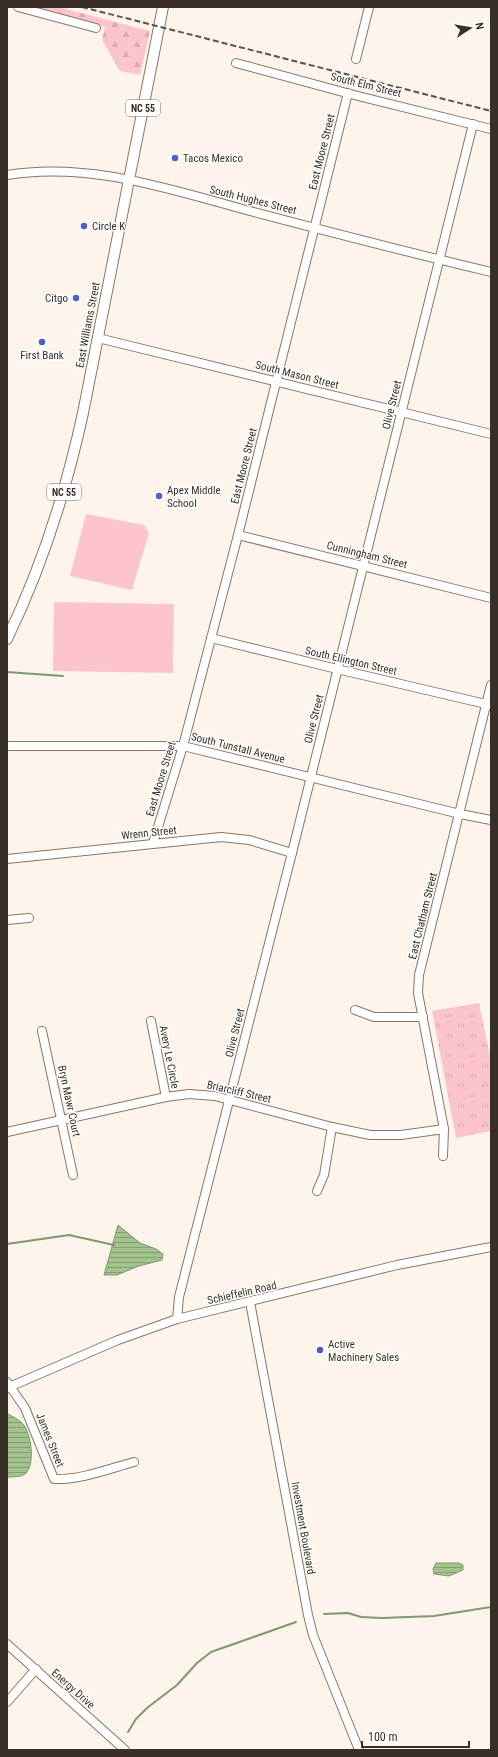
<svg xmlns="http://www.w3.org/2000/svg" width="498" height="1757" viewBox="0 0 498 1757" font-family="'Roboto Condensed',sans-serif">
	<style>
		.forest { fill: url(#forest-firs) }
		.park { fill: url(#park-tufts) }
		.pitch { fill: #fcc5ce }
		.water { fill: url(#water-rules); stroke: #82976f }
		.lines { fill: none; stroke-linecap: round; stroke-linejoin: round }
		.stream { stroke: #82976f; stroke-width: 2 }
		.minor-casing { stroke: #887763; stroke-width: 10 }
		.major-casing { stroke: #887763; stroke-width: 12 }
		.minor { stroke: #fff; stroke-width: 8 }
		.major { stroke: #fff; stroke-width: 10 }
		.rail { stroke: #5b534b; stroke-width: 2; stroke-dasharray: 6 3; stroke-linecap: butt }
		.poi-dot { fill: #4e5cd1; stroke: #fff; stroke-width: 1.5 }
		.labels { text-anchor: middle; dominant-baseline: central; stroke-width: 3; stroke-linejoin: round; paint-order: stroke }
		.shield { fill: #fff; stroke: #746e68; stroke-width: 1 }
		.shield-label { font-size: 10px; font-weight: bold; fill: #383028 }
		.street-label { font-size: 11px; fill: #383028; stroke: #fff }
		.poi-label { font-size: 11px; fill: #383028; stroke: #fff; text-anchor: start }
	</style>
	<defs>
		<pattern id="forest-firs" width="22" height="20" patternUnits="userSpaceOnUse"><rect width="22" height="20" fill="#fcc5ce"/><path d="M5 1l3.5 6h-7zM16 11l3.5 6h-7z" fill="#d9aab1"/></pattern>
		<pattern id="park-tufts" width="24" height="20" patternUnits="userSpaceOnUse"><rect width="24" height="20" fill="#fcc5ce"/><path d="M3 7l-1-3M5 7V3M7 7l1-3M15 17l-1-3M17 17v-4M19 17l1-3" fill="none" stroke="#d9aab1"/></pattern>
		<pattern id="water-rules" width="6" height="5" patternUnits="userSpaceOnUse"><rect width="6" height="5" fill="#a2c38d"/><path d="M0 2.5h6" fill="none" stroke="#859f73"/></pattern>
	</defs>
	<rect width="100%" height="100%" fill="#fdf5ec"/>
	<!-- forest -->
	<polygon class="forest" points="30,7 59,7 150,31 140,75 120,71 102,40 105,27"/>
	<!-- park -->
	<polygon class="park" points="479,1003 491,1061 491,1131 456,1138 432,1011"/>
	<!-- pitch -->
	<g class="pitch">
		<polygon points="86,514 144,525 149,533 132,590 70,576"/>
		<polygon points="54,602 174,604 173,673 53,671"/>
	</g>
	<!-- water -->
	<g class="water">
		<polygon points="118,1225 140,1243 156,1249 163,1254 162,1260 139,1266 117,1275 104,1275"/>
		<path d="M7 1413C12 1417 19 1419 23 1424 31 1433 36 1465 25 1474 21 1477 13 1477 7 1477Z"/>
		<polygon points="436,1563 459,1563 463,1565 463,1570 449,1576 434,1574 433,1569"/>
	</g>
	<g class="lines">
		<!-- stream -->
		<g class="stream">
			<polyline points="7,672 63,676"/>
			<polyline points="7,1244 69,1235 114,1245"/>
			<polyline points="324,1614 348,1613 361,1617 382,1618 434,1616 491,1607"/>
			<polyline points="128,1732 136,1719 147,1708 177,1685 197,1663 211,1652 296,1622"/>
		</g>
		<defs>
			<g id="minor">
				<polyline points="18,7 96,28"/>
				<polyline points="356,59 369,7"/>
				<polyline points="236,63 354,95 491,129"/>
				<path d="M7 175C89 161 172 190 250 211 330 232 411 253 491 272"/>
				<polyline points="98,338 491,434"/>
				<polyline points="238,535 491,598"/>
				<polyline points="211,638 337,669 490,705"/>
				<polyline points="7,746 183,746 460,814 491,820"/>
				<polyline points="153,843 183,746 238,535 348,93"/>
				<polyline points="7,859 221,837 249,840 292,853"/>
				<polyline points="7,920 29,918"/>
				<polyline points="355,1010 374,1017 423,1017"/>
				<polyline points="151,1021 166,1097"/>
				<polyline points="42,1031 73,1175"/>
				<polyline points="7,1132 166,1097 189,1094 215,1096 332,1127 370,1135 401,1135 444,1129"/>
				<polyline points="443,1156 444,1129 418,993 419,975 491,685"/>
				<polyline points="317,1191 324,1175 332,1127"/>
				<polyline points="250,1302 308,1615 313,1635 359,1750"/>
				<polyline points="177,1319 179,1297 292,853 473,124"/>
				<path d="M7 1382 25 1408 54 1479C81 1480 108 1469 134 1462"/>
				<polyline points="7,1388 118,1340 177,1319 397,1265 491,1247"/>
				<polyline points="7,1644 125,1750"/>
				<polyline points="7,1702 36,1669"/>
			</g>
			<path id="major" d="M7 639C42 567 66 491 83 413L163 7"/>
		</defs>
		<!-- minor casing -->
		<use href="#minor" class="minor-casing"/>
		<!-- major casing -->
		<use href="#major" class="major-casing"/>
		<!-- minor -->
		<use href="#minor" class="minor"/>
		<!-- major -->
		<use href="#major" class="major"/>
		<!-- rail -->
		<polyline class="rail" points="82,7 491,111"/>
	</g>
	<!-- markers -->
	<g class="poi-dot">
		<circle cx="175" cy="158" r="4"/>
		<circle cx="84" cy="226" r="4"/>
		<circle cx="76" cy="298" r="4"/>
		<circle cx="42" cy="342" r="4"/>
		<circle cx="159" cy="496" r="4"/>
		<circle cx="320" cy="1350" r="4"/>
	</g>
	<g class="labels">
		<!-- shield labels -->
		<g class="shield">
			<rect x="126" y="100" width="34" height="16" rx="3"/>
			<rect x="47" y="484" width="34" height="16" rx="3"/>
		</g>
		<g class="shield-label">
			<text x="143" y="108">NC 55</text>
			<text x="64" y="492">NC 55</text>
		</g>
		<!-- street labels -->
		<g class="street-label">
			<text transform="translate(366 85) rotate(14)">South Elm Street</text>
			<text transform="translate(322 152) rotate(-76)">East Moore Street</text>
			<text transform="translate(253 200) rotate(14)">South Hughes Street</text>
			<text transform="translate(88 325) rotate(-79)">East Williams Street</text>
			<text transform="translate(297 375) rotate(14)">South Mason Street</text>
			<text transform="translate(392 405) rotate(-76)">Olive Street</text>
			<text transform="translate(244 466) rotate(-76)">East Moore Street</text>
			<text transform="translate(367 555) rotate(14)">Cunningham Street</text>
			<text transform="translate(351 661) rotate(13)">South Ellington Street</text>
			<text transform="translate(314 719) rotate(-76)">Olive Street</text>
			<text transform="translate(238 748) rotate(14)">South Tunstall Avenue</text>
			<text transform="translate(161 779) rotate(-73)">East Moore Street</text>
			<text transform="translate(149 833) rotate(-6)">Wrenn Street</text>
			<text transform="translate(423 916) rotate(-76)">East Chatham Street</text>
			<text transform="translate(235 1033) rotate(-76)">Olive Street</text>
			<text transform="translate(169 1057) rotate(79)">Avery Le Circle</text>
			<text transform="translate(239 1092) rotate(13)">Briarcliff Street</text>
			<text transform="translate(69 1101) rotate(78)">Bryn Mawr Court</text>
			<text transform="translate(242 1293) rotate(-13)">Schieffelin Road</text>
			<text transform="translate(50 1440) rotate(68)">James Street</text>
			<text transform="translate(303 1528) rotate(80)">Investment Boulevard</text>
			<text transform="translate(73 1689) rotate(42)">Energy Drive</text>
		</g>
		<!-- poi labels -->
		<g class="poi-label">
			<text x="183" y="158">Tacos Mexico</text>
			<text x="92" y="226">Circle K</text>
			<text x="68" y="298" text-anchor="end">Citgo</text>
			<text x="42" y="355" text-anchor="middle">First Bank</text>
			<text x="167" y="490">Apex Middle<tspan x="167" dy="13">School</tspan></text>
			<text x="328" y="1344">Active<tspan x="328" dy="13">Machinery Sales</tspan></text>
		</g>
	</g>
	<!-- border -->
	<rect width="498" height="1757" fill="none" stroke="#383028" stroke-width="16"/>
	<!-- north arrow -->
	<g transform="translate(470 28) rotate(78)" stroke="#ffffff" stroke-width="3" paint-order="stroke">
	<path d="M0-3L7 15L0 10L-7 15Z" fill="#383028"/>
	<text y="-6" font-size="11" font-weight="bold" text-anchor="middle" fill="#383028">N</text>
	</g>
	<!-- scale -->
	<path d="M362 1741v6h107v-6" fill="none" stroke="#383028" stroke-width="2"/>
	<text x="368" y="1741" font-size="12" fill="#383028" stroke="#ffffff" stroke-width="3" paint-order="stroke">100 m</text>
</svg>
